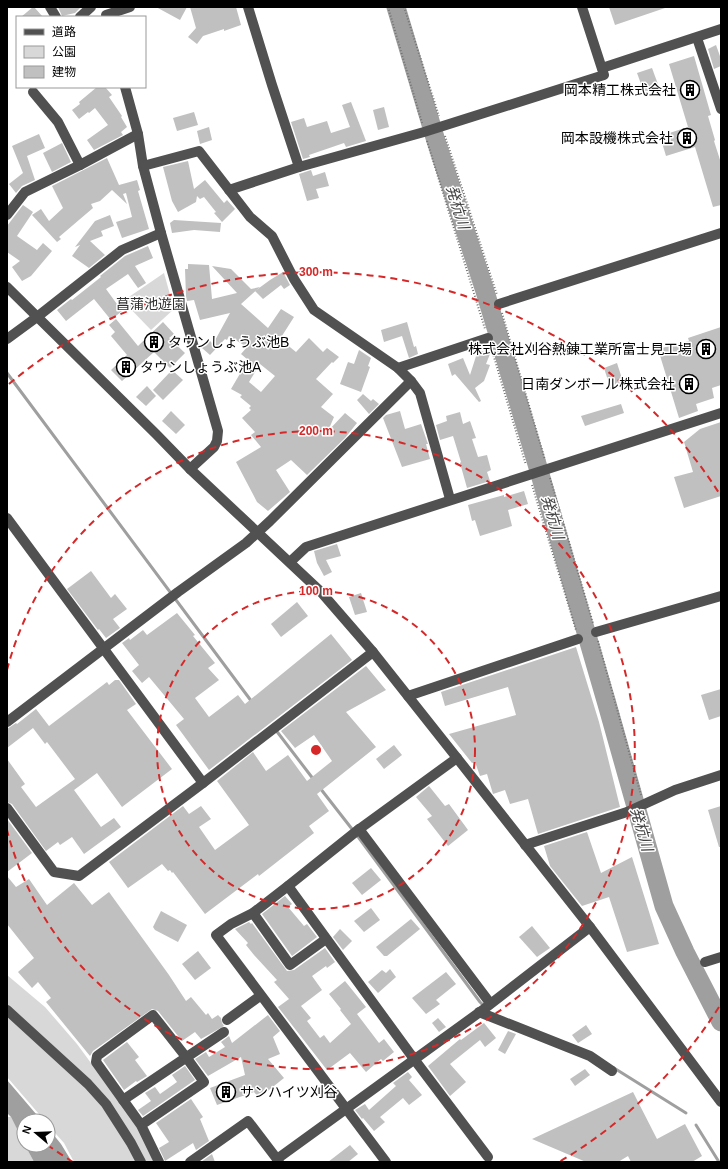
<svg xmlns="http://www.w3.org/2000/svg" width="728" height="1169" viewBox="0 0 728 1169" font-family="Helvetica,'Noto Sans JP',sans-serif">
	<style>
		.green { fill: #d8d8d8 }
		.water { fill: #9f9f9f }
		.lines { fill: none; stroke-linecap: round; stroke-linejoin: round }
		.stream { stroke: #9f9f9f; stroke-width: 3 }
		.river { stroke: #9f9f9f; stroke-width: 19 }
		.building { fill: #c0c0c0; fill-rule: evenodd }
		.path { stroke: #737373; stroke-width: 2; stroke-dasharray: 1 2; stroke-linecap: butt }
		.minor { stroke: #515151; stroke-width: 10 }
		.ring { fill: none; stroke: #d62828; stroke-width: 2; stroke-dasharray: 7 5 }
		.labels { text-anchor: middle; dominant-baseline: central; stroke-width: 3; stroke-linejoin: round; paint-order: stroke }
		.poi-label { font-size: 14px; fill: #000; stroke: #fff; text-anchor: end }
		.park-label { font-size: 14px; fill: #2f2f2f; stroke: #fff }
		.water-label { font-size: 15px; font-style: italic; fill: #404040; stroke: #fff }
		.centre { fill: #d62828; stroke: #fff; stroke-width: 2 }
		.ring-label { font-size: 12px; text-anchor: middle; font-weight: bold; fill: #d62828; stroke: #fff; stroke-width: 3; stroke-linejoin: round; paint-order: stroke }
	</style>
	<rect width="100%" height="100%" fill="#fff"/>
	<!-- green -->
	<g class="green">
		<polygon points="164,273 174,309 151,330 123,301"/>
		<polygon points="7,975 45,1007 77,1044 138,1127 155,1162 74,1162 64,1143 48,1125 48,1121 45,1121 7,1077"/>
		<polygon points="7,1117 11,1117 34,1162 7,1162"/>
	</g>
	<!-- water -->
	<g class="water">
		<polygon points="7,1080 42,1121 24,1121 24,1143 11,1117 7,1113"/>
		<polygon points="48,1128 61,1144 72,1162 34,1162 25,1145 48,1145"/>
	</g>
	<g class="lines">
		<!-- stream -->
		<g class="stream">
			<polyline points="7,373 252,702"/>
			<polyline points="275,729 314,780"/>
			<polyline points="320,788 359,838 480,1002 485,1007"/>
			<polyline points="614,1068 686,1113"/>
			<polyline points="696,1125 719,1162"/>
		</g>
		<!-- river -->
		<polyline class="river" points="396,7 436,141 484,288 537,464 607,704 664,906 685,952 721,1022"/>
	</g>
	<!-- building -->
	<g class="building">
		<polygon points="33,7 34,7 43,17 21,17"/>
		<polygon points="58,7 81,7 75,13 62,16"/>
		<polygon points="156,7 187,7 180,20"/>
		<polygon points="190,7 236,7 241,25 224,31 224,29 203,36 197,44 188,37 196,28"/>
		<polygon points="609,7 665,7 665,8 615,25"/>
		<polygon points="716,45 721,59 721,66 714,69 708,49"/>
		<polygon points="694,56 711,115 708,116 715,140 714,141 721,163 721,205 713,207 695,147 666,156 660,136 688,127 669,64"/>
		<polygon points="652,68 659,87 644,92 637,73"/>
		<polygon points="97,87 105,87 112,95 109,97 122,116 121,117 127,127 121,132 123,135 94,150 87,140 108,125 95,108 89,113 88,112 79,119 72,110 80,104 79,102"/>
		<polygon points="351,102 366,141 346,147 344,143 309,155 310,157 303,159 291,122 304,118 307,127 327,121 331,133 350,127 342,105"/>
		<polygon points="384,107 389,127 378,130 373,110"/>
		<polygon points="194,112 198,125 177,131 173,118"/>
		<polygon points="209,127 212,140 200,144 197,131"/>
		<polygon points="39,134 45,148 27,156 35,180 22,186 16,193 9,184 23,173 12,146"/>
		<polygon points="62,143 71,162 52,172 43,153"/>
		<polygon points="107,158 119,185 137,180 140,190 138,191 149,229 122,238 116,222 132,217 126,193 123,194 127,204 112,190 100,201 91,204 93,208 59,237 61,239 57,242 32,215 41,209 49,221 63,208 52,186"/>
		<polygon points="188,161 194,189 205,180 224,203 227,200 235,209 222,222 214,213 216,212 204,197 200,199 197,196 196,202 178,212 172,201 163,167"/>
		<polygon points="311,170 313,176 325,172 329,186 316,189 319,198 307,201 299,174"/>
		<polygon points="23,205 33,212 17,236 37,250 43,243 52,251 31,276 22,281 12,267 20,261 7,252 7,226"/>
		<polygon points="110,215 114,226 101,231 103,236 90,241 105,255 89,268 72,256 80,245 75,247 95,221"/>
		<polygon points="174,220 221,223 220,232 194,230 172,233 170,223"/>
		<polygon points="148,246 153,258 135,266 146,283 138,288 128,274 106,289 122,311 111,320 94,299 66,321 57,310 71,299 72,300 101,277 100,276 125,256"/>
		<path d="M188 264 209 265 212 299 237 293 212 266 231 269 251 289 260 287 241 304 268 328 281 309 294 317 280 339 296 352 309 338 323 352 327 348 339 357 333 363 332 362 316 379 333 394 321 407 334 417 328 431 345 413 357 423 345 438 307 475 291 460 276 470 290 492 268 511 257 502 236 462 261 447 251 435 255 432 242 418 251 410 249 408 251 406 240 397 242 395 231 389 248 360 241 354 247 347 229 336 227 340 225 339 210 355 202 348 209 340 213 344 230 313 200 320 194 300 187 301 186 296 185 269H188ZM260 364 275 376 261 392 249 382Z"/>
		<polygon points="283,272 290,285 284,289 281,285 263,299 255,291 270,280"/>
		<polygon points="116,319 138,346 163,322 174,334 169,338 185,353 170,368 154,352 122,381 111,370 127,355 111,336 115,332 109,325"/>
		<polygon points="407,322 414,347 416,346 418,354 409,358 402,336 384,342 381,330"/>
		<polygon points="721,327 721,385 712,388 714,398 696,404 698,411 679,418 658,349 689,341 688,338"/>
		<polygon points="359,350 371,358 368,366 370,367 361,392 340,384 348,362 354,364"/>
		<polygon points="478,350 490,354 486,364 490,365 484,381 475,388 481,401 479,402 455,374 452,376 448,364 463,358 470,375"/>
		<polygon points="617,363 624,385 611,390 604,368"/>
		<polygon points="172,370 183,380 163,400 153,390"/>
		<polygon points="147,386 156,396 146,406 136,397"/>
		<polygon points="363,394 371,401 373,399 379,404 369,414 357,400"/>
		<polygon points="621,404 624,413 585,426 581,416"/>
		<polygon points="171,411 185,425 176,434 162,421"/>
		<polygon points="400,411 405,429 421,424 428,444 426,444 430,459 402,467 383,418 386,415"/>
		<polygon points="460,412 463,424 470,421 476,438 472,439 478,457 487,455 491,470 487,472 490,481 467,488 460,463 461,462 453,436 440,440 436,425 447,421 446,416"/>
		<polygon points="721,422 721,496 684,508 674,477 693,472 684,442 700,429"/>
		<polygon points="524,491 528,504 508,510 512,526 480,536 475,520 472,521 468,505 504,495 504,497"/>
		<polygon points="337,544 341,556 326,560 332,572 324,576 317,563 314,551"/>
		<polygon points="91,571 111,598 115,594 127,609 113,619 120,628 106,638 99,629 98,630 67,589"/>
		<polygon points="361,593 367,612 355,615 349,597"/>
		<polygon points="297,602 308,616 281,637 271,624"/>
		<polygon points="177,613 195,635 193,636 215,663 208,668 219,680 195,698 209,717 238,695 245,704 331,634 352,660 209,770 176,725 184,719 149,677 142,683 132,671 139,665 122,643 129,638 130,640 143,630 147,635"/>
		<polygon points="576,647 599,722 620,807 538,834 528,799 510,804 505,790 493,794 487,774 480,776 475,762 472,763 449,734 516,715 508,687 445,706 441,692"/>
		<polygon points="366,666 386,690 346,712 376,747 317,794 329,811 309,826 314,833 259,876 258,874 205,914 173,872 172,873 170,870 168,871 162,864 128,888 109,862 183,806 189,814 201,806 211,819 199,827 215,850 249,825 217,781 253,752 266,771 288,755 307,781 332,761 314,735 295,748 281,731"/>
		<polygon points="115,680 119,680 136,704 127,710 172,769 122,807 97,773 74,790 101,827 114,818 121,827 84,854 72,837 60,845 58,842 46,851 12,804 7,802 7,759 25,784 21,787 36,807 75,779 47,742 45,744 33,728 7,748 7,729 16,723 17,724 36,709 49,726 107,682 109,685"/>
		<polygon points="721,689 721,716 709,720 701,695"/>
		<polygon points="394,745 402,755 384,769 376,759"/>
		<polygon points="429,786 445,806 449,804 468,830 448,846 427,819 432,816 416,797"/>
		<polygon points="721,806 721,847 719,847 708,810"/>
		<polygon points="7,819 32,853 7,872"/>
		<polygon points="587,832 601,873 632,857 659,944 627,952 609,897 582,906 550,866 544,846"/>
		<polygon points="371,868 381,880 362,895 352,883"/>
		<polygon points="7,876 16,887 29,879 47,905 74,883 92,905 109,892 169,975 186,1001 191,997 206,1015 208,1013 212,1019 218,1015 221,1018 222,1023 224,1026 201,1039 195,1032 182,1041 158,1011 152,1009 93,1051 90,1056 46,1002 51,998 38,982 32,988 18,972 34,958 7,924"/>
		<polygon points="285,896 292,904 288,907 304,926 307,924 317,937 292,956 262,914"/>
		<polygon points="371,908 380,920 364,932 354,921"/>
		<polygon points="161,911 187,925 178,942 155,930 153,927"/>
		<polygon points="411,919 420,929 387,956 384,956 376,947"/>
		<polygon points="249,922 251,924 252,923 287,971 294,970 325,948 335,962 327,968 326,966 312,976 322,990 301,1006 311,1018 307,1021 320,1038 324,1035 330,1043 351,1024 340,1010 341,1009 329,994 345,981 366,1007 357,1014 379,1043 384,1039 394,1052 383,1061 381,1059 366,1072 350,1053 327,1070 278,1007 289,999 274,982 277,980 254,955 246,945 248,943 235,929"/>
		<polygon points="532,926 550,948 537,957 519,937"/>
		<polygon points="340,929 352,941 343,950 333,937"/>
		<polygon points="198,951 211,968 195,980 182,964"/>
		<polygon points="390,969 396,977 378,993 368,982 382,970 386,973"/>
		<polygon points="446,972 456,984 436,1000 440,1004 426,1014 412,998"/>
		<polygon points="268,1015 280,1031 273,1037 280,1054 268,1059 284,1078 259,1098 254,1092 217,1105 210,1088 245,1075 241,1057 208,1076 195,1059 206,1052 209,1057 225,1047 221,1042 229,1036 232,1043"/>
		<polygon points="438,1018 446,1027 439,1032 432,1023"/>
		<polygon points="484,1023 496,1038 485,1047 480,1040 450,1064 466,1082 450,1096 428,1066 460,1039 461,1040"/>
		<polygon points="586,1025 592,1034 578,1043 572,1035"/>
		<polygon points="508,1031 516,1034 505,1054 498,1050"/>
		<polygon points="127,1042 139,1057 135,1060 147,1076 137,1082 136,1081 124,1090 103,1060"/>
		<polygon points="185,1066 195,1080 143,1116 138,1110 151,1101 145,1093 155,1087 160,1094 177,1082 172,1075"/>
		<polygon points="585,1069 590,1075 575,1086 570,1079"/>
		<polygon points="408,1072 412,1077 409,1080 422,1095 409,1105 403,1098 380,1117 385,1122 374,1131 363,1118 362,1119 355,1110 365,1104 369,1110 396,1086 393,1083"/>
		<polygon points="633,1092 657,1139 685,1124 702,1156 692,1162 631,1162 628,1156 618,1162 586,1162 532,1139"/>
		<polygon points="191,1099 203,1117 200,1119 209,1141 196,1150 193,1143 165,1161 159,1148 169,1142 156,1123"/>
		<polygon points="350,1145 358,1154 348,1162 328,1162"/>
		<polygon points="212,1154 215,1162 201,1162"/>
	</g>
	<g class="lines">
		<!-- path -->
		<g class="path">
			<polyline points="388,7 422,123"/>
			<polyline points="404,7 439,116"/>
			<polyline points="445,136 497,295"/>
			<polyline points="427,141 485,329"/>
			<polyline points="502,313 545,460"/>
			<polyline points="491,347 526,465"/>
			<polyline points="550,478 593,623"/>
			<polyline points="532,485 576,630"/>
			<polyline points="598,641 641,795"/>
		</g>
		<!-- minor -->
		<g class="minor">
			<polyline points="50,7 56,17"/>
			<polyline points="248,7 272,85 299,167"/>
			<polyline points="106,15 130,7"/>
			<polyline points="80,17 91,7"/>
			<polyline points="697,38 721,109"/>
			<polyline points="602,68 721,29"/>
			<polyline points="125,87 138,134 143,166 161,233 218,431 217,441 214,447 190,469"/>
			<polyline points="33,92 58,122 80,165"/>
			<polyline points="229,190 299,167 424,132 604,75 582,7"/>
			<polyline points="7,215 25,192 80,165 138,134"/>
			<polyline points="7,287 156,434 190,469 321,592 373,652 457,758 590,927 721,1102"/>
			<polyline points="499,304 721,233"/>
			<polyline points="7,339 37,317 122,250 161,233"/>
			<polyline points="398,368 488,338"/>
			<polyline points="411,381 420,393 450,499"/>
			<polyline points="7,518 203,783"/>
			<polyline points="290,562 306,547 721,413"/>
			<polyline points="596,632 721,596"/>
			<polyline points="408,696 578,639"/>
			<polyline points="7,722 178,592 246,543 270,521 411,381 398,368 314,310 294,279 272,236 250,217 199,151 143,166"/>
			<polyline points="7,808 54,872 79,876 203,783 373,652"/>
			<polyline points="359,829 490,1003"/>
			<polyline points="525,845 627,812 675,790 721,775"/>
			<polyline points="288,886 414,1059 488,1157"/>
			<polyline points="253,913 290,965 326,939"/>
			<polyline points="705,962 721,957"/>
			<polyline points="7,1010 88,1084 106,1104 131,1143 141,1162"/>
			<polyline points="479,1012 590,1056 612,1071"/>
			<polyline points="227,1020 260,996"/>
			<polyline points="123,1100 224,1032"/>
			<polyline points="141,1125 204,1082 186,1057 153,1015 97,1056 96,1062 141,1125 159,1162"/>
			<polyline points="190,1162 248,1121 277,1159"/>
			<polyline points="279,1162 277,1159 484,1009 590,927"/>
			<polyline points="386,1162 216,935 231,924 253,913 288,886 358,830 457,758"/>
		</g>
	</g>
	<!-- distance rings -->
	<g class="ring">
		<circle cx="316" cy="750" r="159"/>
		<path d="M7 670A319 319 0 1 1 7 830"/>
		<path d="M719 1007A478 478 0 0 1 559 1162M73 1162A478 478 0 0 1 49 1146M9 384A478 478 0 0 1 719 493"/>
	</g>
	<!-- icons -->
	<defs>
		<symbol id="building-ring" viewBox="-11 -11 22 22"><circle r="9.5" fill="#fff" stroke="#000" stroke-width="1.5"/><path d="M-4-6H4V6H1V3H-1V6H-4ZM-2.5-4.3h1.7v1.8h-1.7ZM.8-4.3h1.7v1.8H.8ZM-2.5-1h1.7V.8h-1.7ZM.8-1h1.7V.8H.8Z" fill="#000"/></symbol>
	</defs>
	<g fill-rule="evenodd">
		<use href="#building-ring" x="679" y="79" width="22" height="22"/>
		<use href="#building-ring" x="676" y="127" width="22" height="22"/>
		<use href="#building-ring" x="143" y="331" width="22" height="22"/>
		<use href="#building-ring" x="695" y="338" width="22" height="22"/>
		<use href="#building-ring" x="115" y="356" width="22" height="22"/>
		<use href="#building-ring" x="678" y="373" width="22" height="22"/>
		<use href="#building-ring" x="215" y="1081" width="22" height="22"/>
	</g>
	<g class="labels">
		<!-- poi labels -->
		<g class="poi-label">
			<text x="676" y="90">岡本精工株式会社</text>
			<text x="673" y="138">岡本設機株式会社</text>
			<text x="168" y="342" text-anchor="start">タウンしょうぶ池B</text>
			<text x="692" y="349">株式会社刈谷熱錬工業所富士見工場</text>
			<text x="140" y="367" text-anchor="start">タウンしょうぶ池A</text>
			<text x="675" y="384">日南ダンボール株式会社</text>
			<text x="240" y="1092" text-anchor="start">サンハイツ刈谷</text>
		</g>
		<!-- park labels -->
		<g class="park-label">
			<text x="151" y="304">菖蒲池遊園</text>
		</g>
		<!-- water labels -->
		<g class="water-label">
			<text transform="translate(458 207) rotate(73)">発杭川</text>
			<text transform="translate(553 517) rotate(74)">発杭川</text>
			<text transform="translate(642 829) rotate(74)">発杭川</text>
		</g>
	</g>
	<circle cx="316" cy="750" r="6" class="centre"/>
	<g class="ring-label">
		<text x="316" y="276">300 m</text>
		<text x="316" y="435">200 m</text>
		<text x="316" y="595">100 m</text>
	</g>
	<!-- border -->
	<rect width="728" height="1169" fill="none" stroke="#000000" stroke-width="16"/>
	<!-- legend -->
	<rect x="16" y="16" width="130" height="72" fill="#ffffff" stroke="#999999"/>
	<rect x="24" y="29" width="20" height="6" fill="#515151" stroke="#999999"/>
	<text x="52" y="36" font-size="12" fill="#000000">道路</text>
	<rect x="24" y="46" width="20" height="12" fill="#d8d8d8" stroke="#999999"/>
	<text x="52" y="56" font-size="12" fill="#000000">公園</text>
	<rect x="24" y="66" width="20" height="12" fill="#c0c0c0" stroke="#999999"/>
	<text x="52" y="76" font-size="12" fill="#000000">建物</text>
	<!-- north arrow -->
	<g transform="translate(36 1133) rotate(289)"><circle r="19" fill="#ffffff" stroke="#999999"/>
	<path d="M0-3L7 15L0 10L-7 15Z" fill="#000000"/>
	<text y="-6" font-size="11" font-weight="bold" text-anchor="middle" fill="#000000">N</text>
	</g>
</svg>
